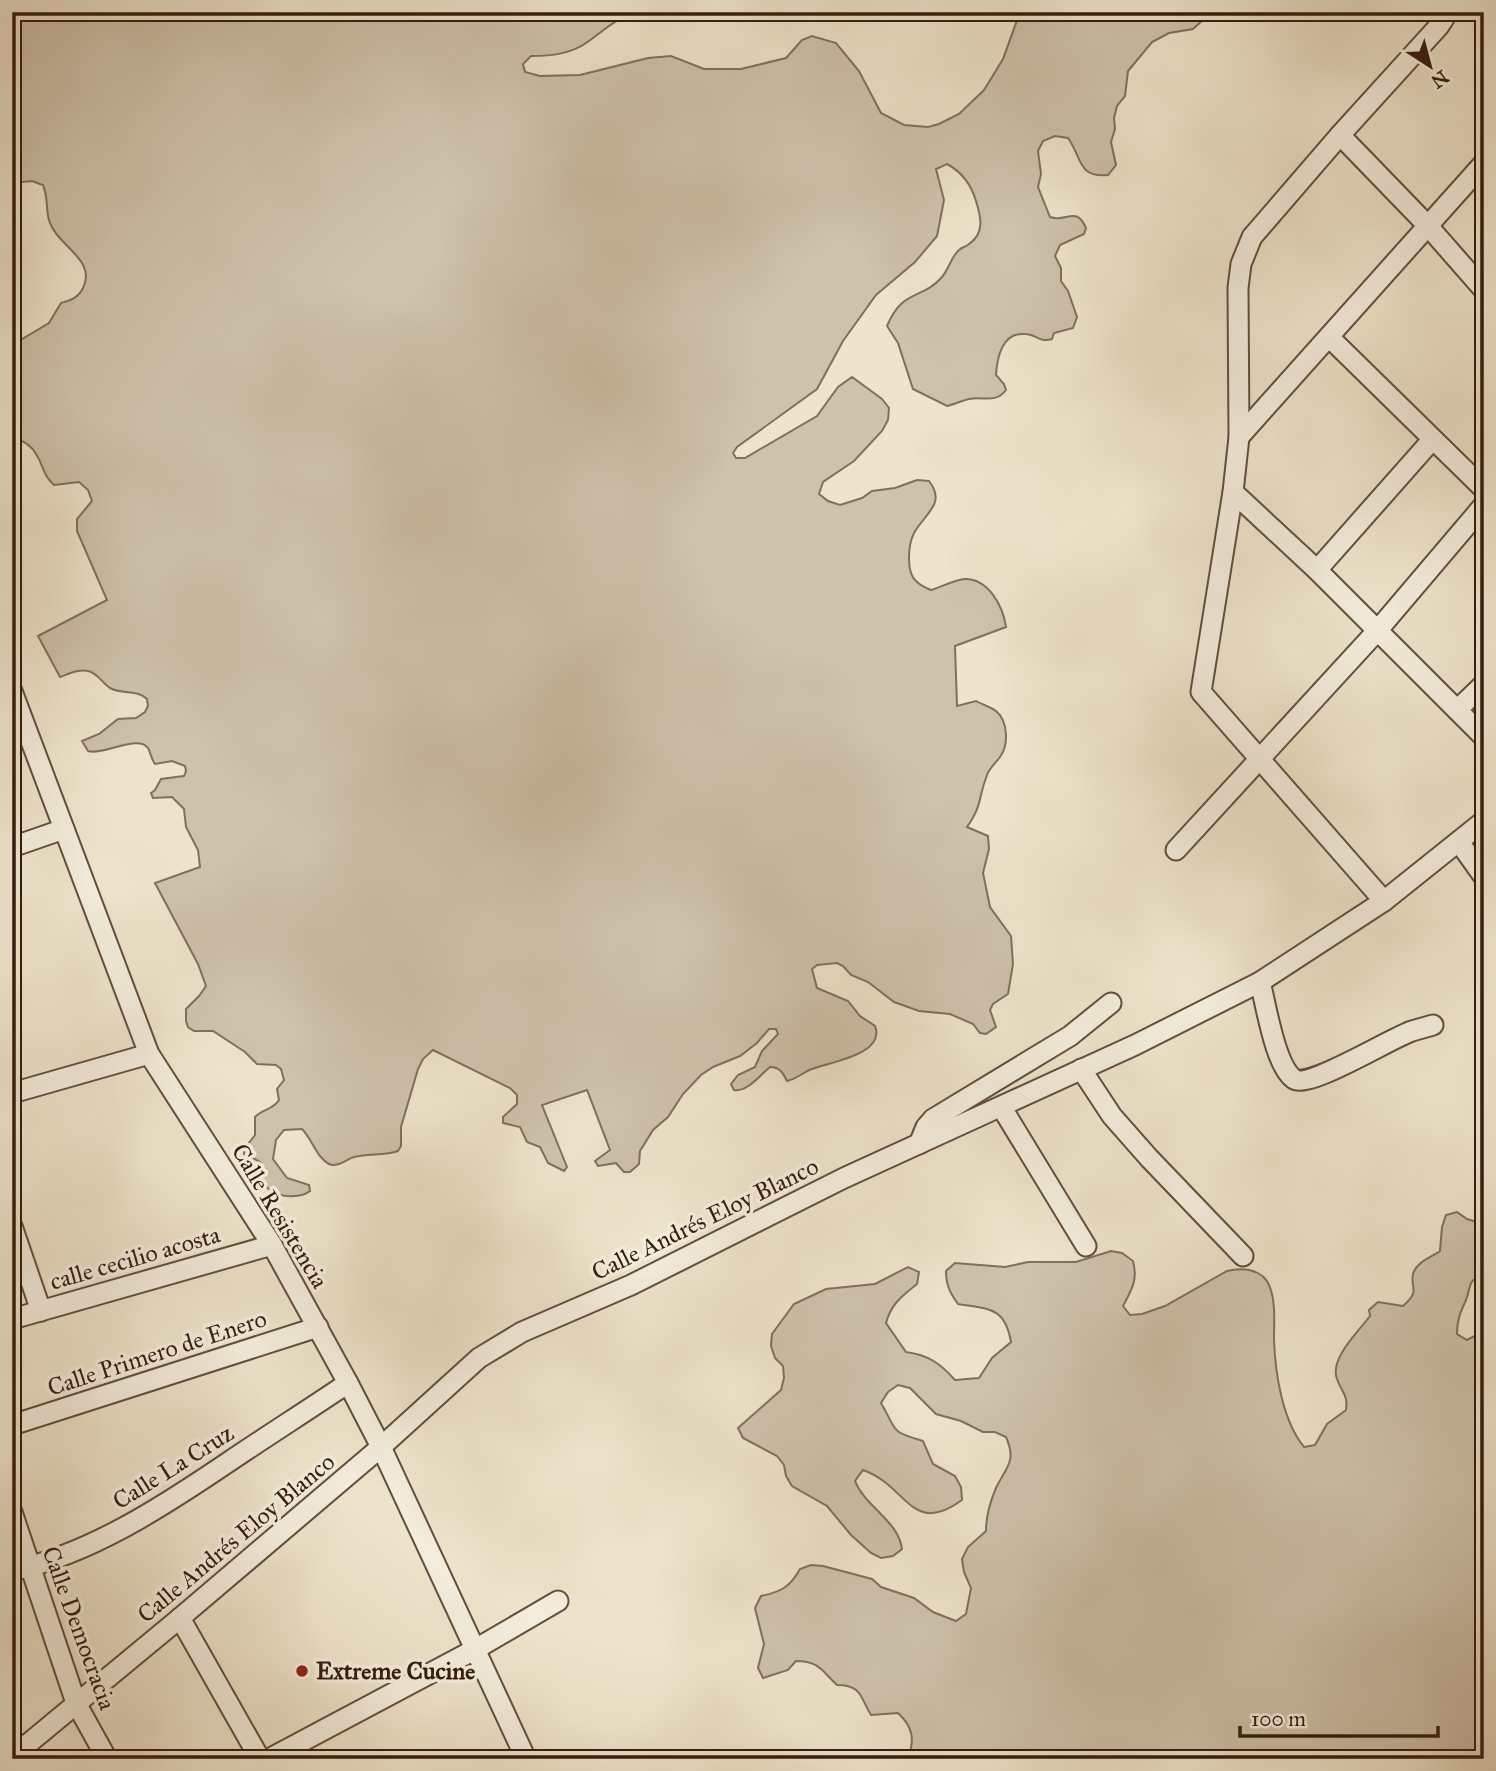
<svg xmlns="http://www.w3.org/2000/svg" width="1496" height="1771" viewBox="0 0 1496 1771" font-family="'IM FELL Great Primer',serif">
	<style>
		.green { fill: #cec2ab; stroke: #816f5d; stroke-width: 2 }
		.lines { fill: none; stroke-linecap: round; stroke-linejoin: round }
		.minor-casing { stroke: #624e3e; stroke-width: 23 }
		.minor { stroke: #f4eddd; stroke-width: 19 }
		.poi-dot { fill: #8f2418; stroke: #f4eddd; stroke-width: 2.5 }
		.labels { text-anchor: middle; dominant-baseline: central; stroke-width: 7; stroke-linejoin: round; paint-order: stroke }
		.street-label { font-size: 24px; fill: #341c0f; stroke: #f4eddd }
		.poi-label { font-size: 24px; font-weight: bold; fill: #341c0f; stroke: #f4eddd; text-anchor: start }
	</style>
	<rect width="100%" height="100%" fill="#eee4cb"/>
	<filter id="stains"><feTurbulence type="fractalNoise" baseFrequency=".00286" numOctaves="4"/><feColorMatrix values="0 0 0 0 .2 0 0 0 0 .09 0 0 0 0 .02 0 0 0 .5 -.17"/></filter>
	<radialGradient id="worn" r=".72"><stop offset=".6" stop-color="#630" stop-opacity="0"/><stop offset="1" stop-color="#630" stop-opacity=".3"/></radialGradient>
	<!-- green -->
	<g class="green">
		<path d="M12 12H641C618 16 607 28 589 41 572 54 551 56 531 56L523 64 525 72 540 76 580 75 648 58 671 56 704 69H741L786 58 802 40 812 36 836 43 859 71 881 113 904 125 928 127 939 124 959 114 984 90 1003 59 1020 12H1205L1204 19 1193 29 1169 33 1152 42 1128 71 1125 96 1117 106 1114 118 1115 129 1111 142 1116 165 1108 175C1077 178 1082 157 1068 138L1055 136 1043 141 1038 151 1041 174 1038 187 1050 217C1066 223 1076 205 1086 228L1084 234 1060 245 1055 256 1061 268V281L1068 291 1077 317 1073 328 1054 333 1052 339C1039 343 1036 334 1025 334 1002 332 997 358 996 375L1004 384 1006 390C996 404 982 396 969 399 962 401 954 404 947 406L913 389 898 343 887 326C903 288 922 300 942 277 949 269 951 257 959 250 962 247 966 247 969 244 985 233 981 217 976 201 971 184 962 172 947 164L936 169 944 200 937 236 915 262 876 295 843 341 817 389 737 447 733 453 736 458H745L817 416 838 387 852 377 882 399 889 408 888 420 882 431 854 461 823 482 819 494 828 501 840 505 862 498 872 491 895 488 917 480 929 481C947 504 924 514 914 533 908 545 906 572 916 581 920 585 926 588 931 590 941 587 954 580 964 579 989 578 1003 607 1006 627L955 646 957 706 976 701C981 704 991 707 996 711 1008 721 1009 745 1000 757 995 764 990 767 987 775 978 798 983 804 967 827L988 836 989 849 983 873 990 907 1011 936 1013 964 1008 994 993 1004 990 1010 996 1027 986 1034 980 1033 973 1024 950 1014 919 1011 894 1002 868 982 851 975 843 966 837 963 817 965 812 969 817 988 848 1001 860 1016 875 1026C886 1054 831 1062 812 1069 803 1072 797 1079 787 1081 783 1073 780 1067 770 1067 760 1075 748 1092 734 1090L731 1084 738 1075 755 1067 762 1051 778 1034 776 1029H769L757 1043 740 1056 713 1067 701 1075 683 1094 668 1117 653 1130 640 1151 639 1164 630 1172H624L616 1163 598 1166 595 1161 610 1150 587 1090 542 1105 567 1167 564 1171 548 1163 540 1147 527 1142 520 1127 503 1123V1117L517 1104V1095L510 1088 433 1050 423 1059 418 1069 401 1127V1146L398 1151C384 1156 369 1153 354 1157 347 1159 337 1168 329 1164 317 1158 312 1139 302 1129L284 1130 276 1140 273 1159 287 1178 309 1185 310 1191C297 1201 266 1197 262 1178 261 1172 265 1167 260 1162 255 1158 249 1158 244 1155V1149L255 1135V1117C262 1109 273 1110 279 1100L277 1089 284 1080 281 1069 276 1065 257 1064 245 1052 213 1031H194L188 1027 186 1021V1009L199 996 206 986 198 964 155 883 200 867 198 850 186 827 184 809 172 797 153 798 151 793 155 790 161 779 184 776 186 771 185 766 172 761 155 764C151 759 151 753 148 748 138 734 103 756 88 751L82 741 99 734 118 719 136 718 145 712 148 706 147 699C137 689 123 695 110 688 102 683 98 673 88 671 78 669 69 674 60 677L38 636 107 600 77 531V519L92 501 88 490 79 482 54 485C42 474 44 466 36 454 31 444 21 441 12 436V345L49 323 61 303C71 300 78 298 83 288 97 260 58 246 50 223 45 211 49 199 43 185L32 181 12 183Z"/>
		<path d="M1457 1212 1467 1219 1484 1224V1276C1467 1278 1471 1288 1466 1300 1460 1313 1457 1320 1457 1334L1467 1340 1484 1331V1759H908C915 1739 913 1727 898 1713L871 1715C860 1697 862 1685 837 1685 822 1671 819 1661 796 1661L788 1670 763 1678 758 1668 764 1644 755 1608 761 1596C781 1592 790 1587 800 1569L811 1565 823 1566 872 1579 881 1587 914 1598 933 1612 956 1621 966 1614 971 1588 964 1572 962 1559 968 1547 986 1531C986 1515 990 1502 996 1488 1006 1467 1017 1462 1006 1437L995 1432H983L961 1421 936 1414 910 1388 898 1385 888 1392 881 1403C898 1432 889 1431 923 1441L933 1464 955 1476 961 1487 962 1500C911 1537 908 1486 863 1470L855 1481C865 1507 898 1520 902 1549L893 1556 881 1558 871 1553 851 1535 827 1506 792 1486 786 1476 784 1465 777 1456 743 1438 738 1428 781 1390 784 1378 783 1366 775 1358 771 1346 772 1334 794 1304 826 1289 875 1284 908 1267 919 1272 917 1284C902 1296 891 1304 886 1323L906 1352C928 1355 940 1363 955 1380L979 1378 992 1358 1011 1342C1005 1307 989 1309 958 1304 950 1293 946 1285 946 1271L955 1263 1005 1267 1028 1262H1076L1111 1251 1122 1253 1133 1261C1138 1280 1132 1289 1123 1306L1130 1315 1142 1314 1165 1306 1227 1271C1242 1267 1262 1269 1269 1285 1276 1301 1274 1321 1274 1339 1275 1372 1282 1420 1304 1447L1315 1445 1327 1424 1346 1410C1348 1394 1342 1393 1337 1379 1329 1359 1359 1331 1370 1316L1369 1310 1378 1302 1403 1306C1421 1290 1410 1289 1413 1274 1416 1262 1432 1257 1440 1251L1442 1227 1446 1215Z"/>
	</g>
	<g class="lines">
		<defs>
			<g id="minor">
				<polyline points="1340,135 1428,226 1484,290"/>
				<polyline points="1329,337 1484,489"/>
				<polyline points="1239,437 1484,163"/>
				<polyline points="1233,492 1317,570 1484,737"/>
				<polyline points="1317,570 1432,440"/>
				<polyline points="12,691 149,1054 272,1245 348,1383 381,1447 526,1759"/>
				<polyline points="1457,710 1484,684"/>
				<polyline points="1459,842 1484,877"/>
				<polyline points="12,847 64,829"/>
				<polyline points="1176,850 1377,631 1484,505"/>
				<polyline points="1384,901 1201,692 1233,492 1239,437 1238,288 1241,264 1252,237 1340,135 1439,26 1448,12"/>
				<path d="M1260 982C1266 1004 1275 1066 1294 1079 1309 1089 1391 1038 1412 1031 1419 1029 1426 1027 1433 1025"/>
				<polyline points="1081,1069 1112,1116 1149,1158 1243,1256"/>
				<polyline points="12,1093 149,1054"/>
				<polyline points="1002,1108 1086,1246"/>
				<polyline points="919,1144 926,1127 933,1119 1070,1036 1111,1003"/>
				<polyline points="12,1226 41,1311"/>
				<polyline points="12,1319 272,1245"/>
				<polyline points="12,1425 318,1327"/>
				<polyline points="12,1512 76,1703 107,1759"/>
				<path d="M12 1571C90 1554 162 1507 227 1463 267 1436 308 1410 348 1383"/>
				<polyline points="180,1618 260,1759"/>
				<polyline points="12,1757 180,1618 381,1447 479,1358 522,1332 631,1285 844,1178 1135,1045 1260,982 1384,901 1484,821"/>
				<polyline points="269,1759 474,1650 558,1601"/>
			</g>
		</defs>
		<!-- minor casing -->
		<use href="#minor" class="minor-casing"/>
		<!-- minor -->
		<use href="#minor" class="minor"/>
	</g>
	<!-- markers -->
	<circle class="poi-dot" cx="302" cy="1671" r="7"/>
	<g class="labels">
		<!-- street labels -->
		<g class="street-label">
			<text transform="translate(280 1216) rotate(59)">Calle Resistencia</text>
			<text transform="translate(705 1219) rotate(-26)">Calle Andrés Eloy Blanco</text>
			<text transform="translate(135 1258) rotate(-16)">calle cecilio acosta</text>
			<text transform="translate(157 1353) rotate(-18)">Calle Primero de Enero</text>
			<text transform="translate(173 1467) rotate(-32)">Calle La Cruz</text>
			<text transform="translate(236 1538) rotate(-40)">Calle Andrés Eloy Blanco</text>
			<text transform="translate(79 1628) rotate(70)">Calle Democracia</text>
		</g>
		<!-- poi labels -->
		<g class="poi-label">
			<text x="316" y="1671">Extreme Cucine</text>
		</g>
	</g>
	<!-- margin -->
	<rect width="1496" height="1771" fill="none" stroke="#eee4cb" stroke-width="42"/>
	<rect x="14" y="14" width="1468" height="1743" fill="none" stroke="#341c0f" stroke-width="3.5"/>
	<rect x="21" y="21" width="1454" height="1729" fill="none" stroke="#341c0f" stroke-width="2"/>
	<!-- north arrow -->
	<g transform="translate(1430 66) rotate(144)" stroke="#f4eddd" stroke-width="5" paint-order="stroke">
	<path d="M0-5L12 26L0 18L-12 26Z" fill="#341c0f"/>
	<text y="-10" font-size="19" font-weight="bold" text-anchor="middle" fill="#341c0f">N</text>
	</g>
	<!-- scale -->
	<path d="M1240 1726v10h198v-10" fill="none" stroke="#341c0f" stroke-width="3.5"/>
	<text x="1251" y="1726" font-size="21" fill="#341c0f" stroke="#f4eddd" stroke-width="5" paint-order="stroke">100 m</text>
	<rect width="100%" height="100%" filter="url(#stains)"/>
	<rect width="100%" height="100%" fill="url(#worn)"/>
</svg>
